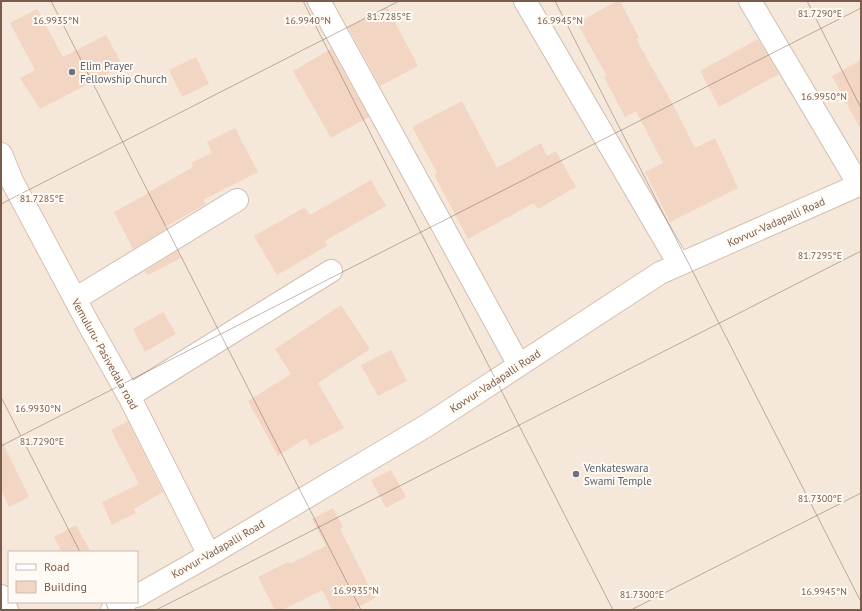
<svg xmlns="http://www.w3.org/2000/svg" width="862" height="611" viewBox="0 0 862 611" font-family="'PT Sans',sans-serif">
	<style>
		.residential { fill: #f5e8da; fill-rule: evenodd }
		.building { fill: #f3d5c3 }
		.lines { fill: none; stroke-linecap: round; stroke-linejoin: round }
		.street-casing { stroke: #d1beb0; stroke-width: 24 }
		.secondary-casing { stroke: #d6c0b0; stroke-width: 24 }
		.street { stroke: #fff; stroke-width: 22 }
		.secondary { stroke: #fff; stroke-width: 22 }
		.ticks { fill: none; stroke: #7a5c4d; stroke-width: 1; stroke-opacity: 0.45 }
		.worship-dot { fill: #6b7280; stroke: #fffaf3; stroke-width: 1.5 }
		.labels { text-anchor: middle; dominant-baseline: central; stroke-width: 4; stroke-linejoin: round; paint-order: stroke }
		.worship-label { font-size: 11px; fill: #5b616d; stroke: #fffaf3; text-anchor: start }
		.street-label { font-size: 11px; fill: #7a5c4d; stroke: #fffaf3 }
		.ticks-label { font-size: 10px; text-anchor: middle; fill: #7a5c4d; stroke: #fffaf3; stroke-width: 4; stroke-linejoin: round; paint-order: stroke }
	</style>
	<rect width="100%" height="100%" fill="#fdf6ec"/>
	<!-- residential -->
	<path class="residential" d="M1 1H861V610H1ZM9 552H137V602H9Z"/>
	<!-- building -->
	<g class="building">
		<polygon points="617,1 620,1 639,38 636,39 671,101 695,148 715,138 738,188 670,222 645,172 663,163 636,111 625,117 604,77 607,76 577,23"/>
		<polygon points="387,7 418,66 380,86 348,27"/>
		<polygon points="37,9 63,57 106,35 123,66 40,109 20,78 35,70 10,23"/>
		<polygon points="758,39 779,74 719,107 700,71"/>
		<polygon points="331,49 369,117 331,138 293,71"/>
		<polygon points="196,57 209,84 182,97 169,70"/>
		<polygon points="861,60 861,130 832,76"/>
		<polygon points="462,101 497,168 541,143 547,156 556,151 576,187 538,209 534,203 468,239 434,175 437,173 412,127"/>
		<polygon points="235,128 258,172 203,200 206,204 165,227 166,229 133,249 114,212 147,194 147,193 193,167 191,163 212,153 207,142"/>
		<polygon points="371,180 386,206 325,241 327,246 277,275 254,236 305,207 310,215"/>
		<polygon points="177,251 181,258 148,275 145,271"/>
		<polygon points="341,305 370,349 318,383 344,428 310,446 306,438 278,456 248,401 291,374 275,349"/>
		<polygon points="163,312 176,334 145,352 133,329"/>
		<polygon points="391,350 407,381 378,396 361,365"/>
		<polygon points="128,421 163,492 134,509 136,513 112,525 102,502 139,484 111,430"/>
		<polygon points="1,439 29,497 9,507 1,490"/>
		<polygon points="391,470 406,497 386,508 371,480"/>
		<polygon points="333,508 343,527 340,529 375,598 353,610 332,610 322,590 282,610 275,610 258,577 288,562 290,564 326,546 312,519"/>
		<polygon points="76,525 91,552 62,552 54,537"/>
	</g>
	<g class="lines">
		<defs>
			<g id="street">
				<polyline points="319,1 519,365"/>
				<polyline points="525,1 679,264"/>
				<polyline points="750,1 859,185"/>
				<polyline points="75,299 237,200"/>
				<polyline points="129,396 331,271"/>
				<polyline points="1,596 7,610"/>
			</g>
			<g id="secondary">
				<polyline points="1,154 12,181 89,325 129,396 209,555"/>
				<polyline points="137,596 209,555 426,426 660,273 861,184"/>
				<polyline points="112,610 126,602"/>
			</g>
		</defs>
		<!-- street casing -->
		<use href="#street" class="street-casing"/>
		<!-- secondary casing -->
		<use href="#secondary" class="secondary-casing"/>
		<!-- street -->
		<use href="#street" class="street"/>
		<!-- secondary -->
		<use href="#secondary" class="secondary"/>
	</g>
	<!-- ticks -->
	<path class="ticks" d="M51 1 361 610M303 1 613 610M555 1 861 602M807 1 861 108M1 204 399 1M1 397 80 552M1 446 861 8M105 602 109 610M156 610 861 251M631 610 861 493"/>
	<!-- markers -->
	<g class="worship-dot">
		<circle cx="72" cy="72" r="4"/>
		<circle cx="576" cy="474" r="4"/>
	</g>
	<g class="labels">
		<!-- worship labels -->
		<g class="worship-label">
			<text x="80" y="66">Elim Prayer<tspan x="80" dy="13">Fellowship Church</tspan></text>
			<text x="584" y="468">Venkateswara<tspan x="584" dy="13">Swami Temple</tspan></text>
		</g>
		<!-- street labels -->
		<g class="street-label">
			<text transform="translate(776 222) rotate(-24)">Kovvur-Vadapalli Road</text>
			<text transform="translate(105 354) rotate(61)">Vemuluru- Pasivedala road</text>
			<text transform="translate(495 381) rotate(-33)">Kovvur-Vadapalli Road</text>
			<text transform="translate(218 549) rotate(-30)">Kovvur-Vadapalli Road</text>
		</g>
	</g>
	<g class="ticks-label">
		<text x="820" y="17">81.7290°E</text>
		<text x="389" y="20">81.7285°E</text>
		<text x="56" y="24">16.9935°N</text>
		<text x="308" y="24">16.9940°N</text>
		<text x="560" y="24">16.9945°N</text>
		<text x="824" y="100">16.9950°N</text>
		<text x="42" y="202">81.7285°E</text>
		<text x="820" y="259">81.7295°E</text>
		<text x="38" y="412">16.9930°N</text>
		<text x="42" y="445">81.7290°E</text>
		<text x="820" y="502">81.7300°E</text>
		<text x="356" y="594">16.9935°N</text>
		<text x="824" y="595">16.9945°N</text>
		<text x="642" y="598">81.7300°E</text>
	</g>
	<!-- border -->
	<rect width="862" height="611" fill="none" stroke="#7a5c4d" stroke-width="4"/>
	<!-- legend -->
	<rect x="8" y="551" width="130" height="52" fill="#fffaf3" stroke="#cabbb1"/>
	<rect x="16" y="564" width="20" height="6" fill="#ffffff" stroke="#cabbb1"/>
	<text x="44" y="571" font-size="12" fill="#7a5c4d">Road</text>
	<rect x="16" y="581" width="20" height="12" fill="#f3d5c3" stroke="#cabbb1"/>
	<text x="44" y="591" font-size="12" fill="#7a5c4d">Building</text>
</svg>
